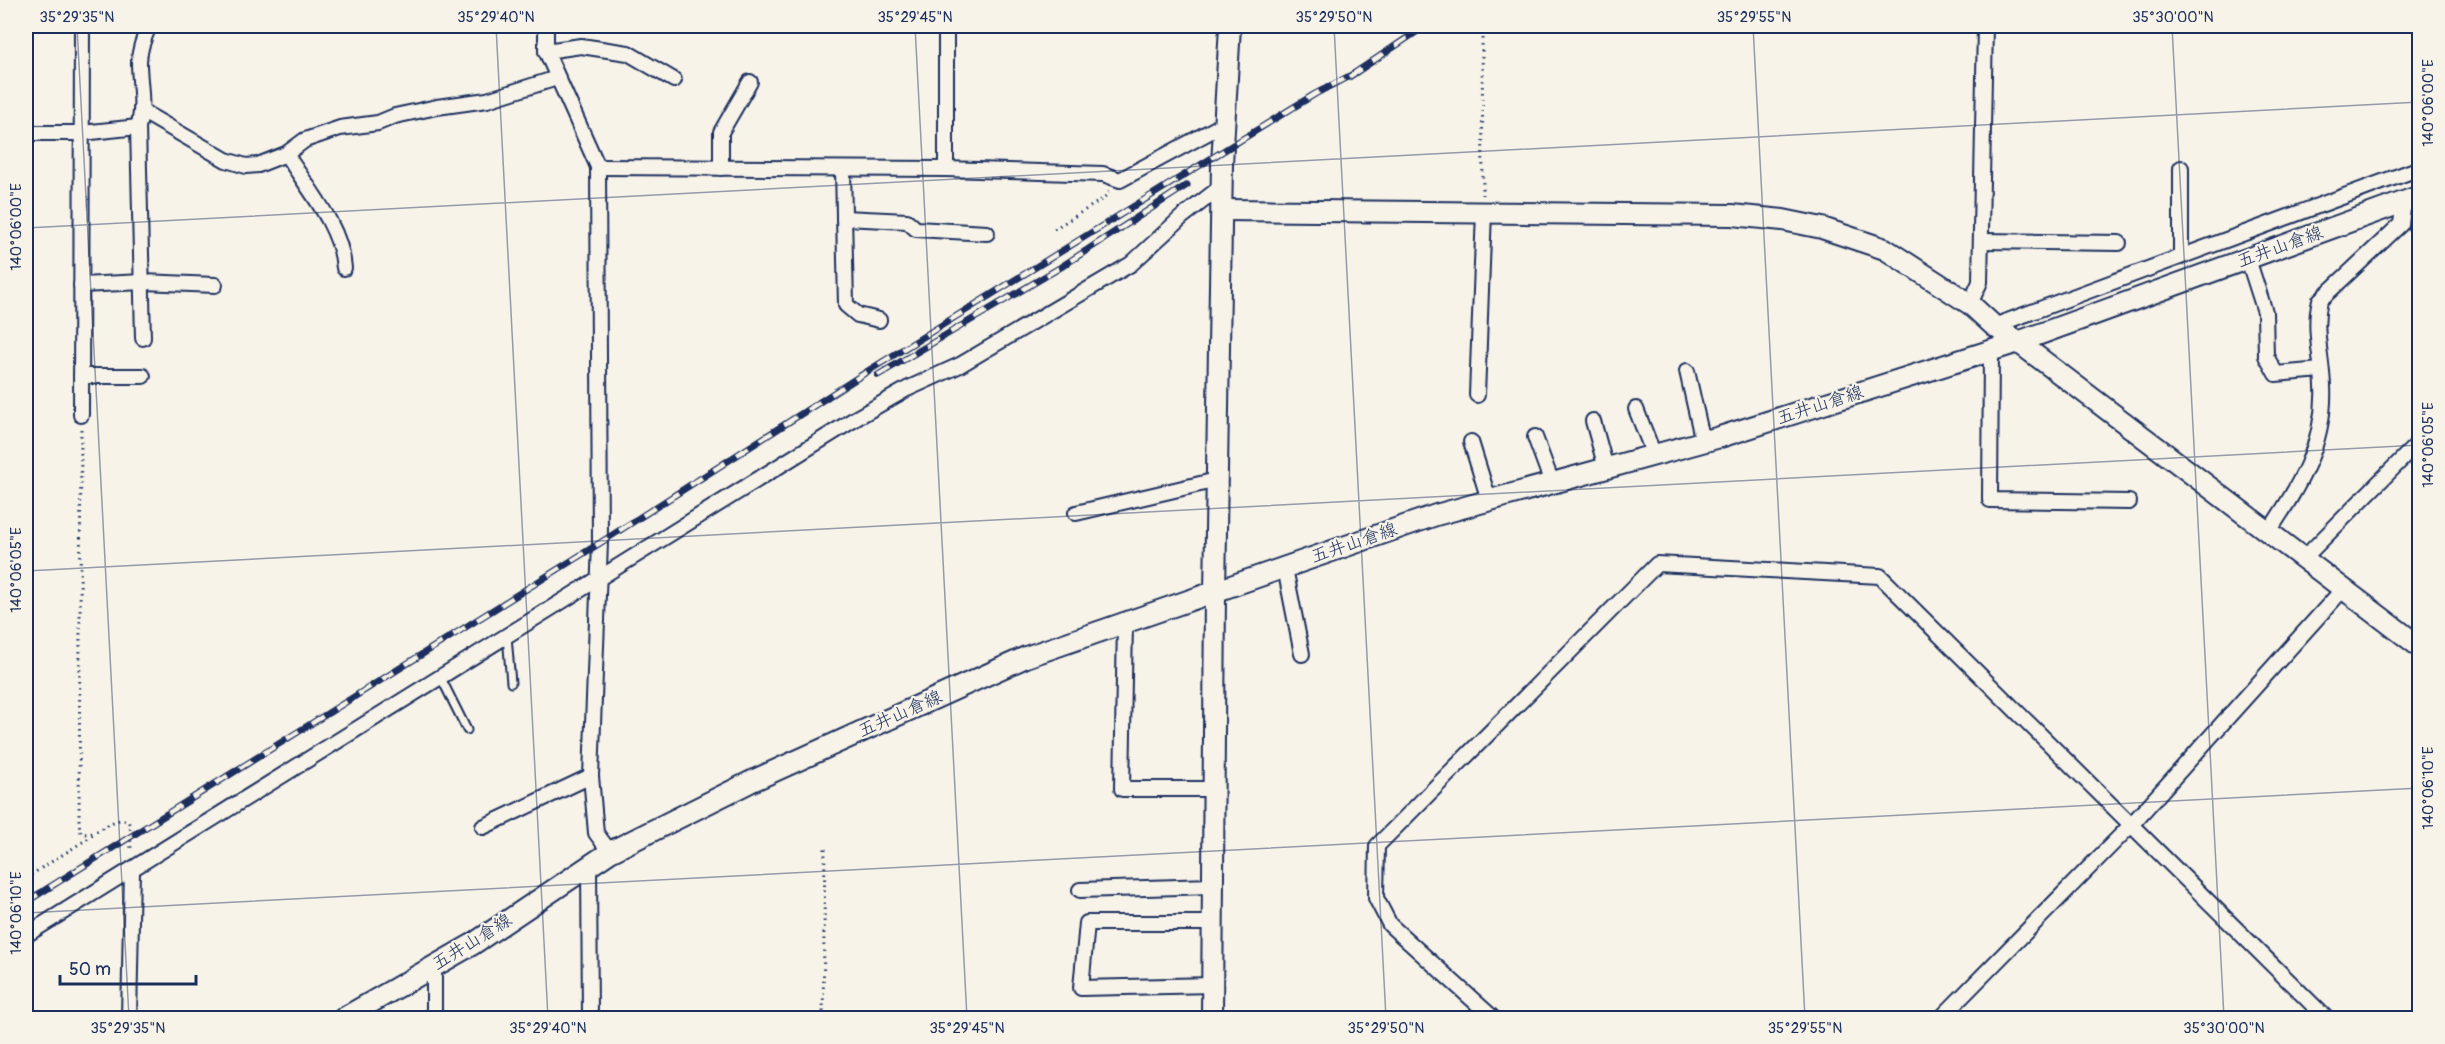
<svg xmlns="http://www.w3.org/2000/svg" width="2445" height="1044" viewBox="0 0 2445 1044" font-family="Pangolin,'Klee One',sans-serif">
	<style>
		.lines { fill: none; stroke-linecap: round; stroke-linejoin: round }
		.lane-casing { stroke: #1b2f5e; stroke-width: 11 }
		.street-casing { stroke: #1b2f5e; stroke-width: 18 }
		.secondary-casing { stroke: #1b2f5e; stroke-width: 24 }
		.path { stroke: #1b2f5e; stroke-width: 3; stroke-dasharray: 1.5 4.5; stroke-linecap: butt }
		.lane { stroke: #f7f3e8; stroke-width: 7 }
		.street { stroke: #f7f3e8; stroke-width: 14 }
		.secondary { stroke: #f7f3e8; stroke-width: 20 }
		.rail-casing { stroke: #1b2f5e; stroke-width: 7 }
		.rail { stroke: #f7f3e8; stroke-width: 4.5; stroke-dasharray: 14; stroke-linecap: butt }
		.ticks { fill: none; stroke: #1b2f5e; stroke-width: 1.5; stroke-opacity: 0.45 }
		.labels { text-anchor: middle; dominant-baseline: central; stroke-width: 4.5; stroke-linejoin: round; paint-order: stroke }
		.street-label { font-size: 18px; fill: #1b2f5e; stroke: #f7f3e8 }
		.neatline { fill: none; stroke: #1b2f5e; stroke-width: 2 }
		.ticks-label { font-size: 15px; text-anchor: middle; fill: #1b2f5e }
	</style>
	<rect width="100%" height="100%" fill="#f7f3e8"/>
	<filter id="ink" filterUnits="userSpaceOnUse"><feTurbulence type="fractalNoise" baseFrequency=".0167" numOctaves="2"/><feDisplacementMap in="SourceGraphic" scale="12" xChannelSelector="R" yChannelSelector="G"/><feConvolveMatrix kernelMatrix="1 2 1 2 8 2 1 2 1" color-interpolation-filters="sRGB"/></filter>
	<g filter="url(#ink)">
		<g class="lines">
			<defs>
				<g id="lane">
					<polyline points="507,636 511,683"/>
					<polyline points="441,678 467,730"/>
				</g>
				<g id="street">
					<polyline points="546,26 546,51 598,167 600,543 591,776 596,833 610,852"/>
					<polyline points="546,51 581,46 628,53 674,80"/>
					<polyline points="143,112 226,160 246,166 258,165 286,154 305,140 340,128 378,123 395,116 437,107 487,100 557,78"/>
					<polyline points="26,133 82,133 138,127"/>
					<path d="M286 154C308 189 341 226 344 268"/>
					<polyline points="598,167 946,169 1103,174 1120,180 1224,124"/>
					<polyline points="721,168 721,132 750,82"/>
					<polyline points="843,169 846,305 858,315 879,320"/>
					<polyline points="946,169 946,26"/>
					<polyline points="844,218 907,221 916,229 987,233"/>
					<polyline points="1982,241 2119,243"/>
					<polyline points="2181,256 2181,168"/>
					<polyline points="2248,259 2265,312 2266,356 2276,374 2321,370"/>
					<polyline points="81,285 143,282 215,285"/>
					<polyline points="1970,304 1980,282 1985,26"/>
					<polyline points="1994,326 2420,168"/>
					<path d="M143 338 138 127C145 105 139 84 139 62 139 49 144 37 149 26"/>
					<polyline points="1991,350 1990,500 2129,502"/>
					<polyline points="1687,371 1703,442"/>
					<polyline points="81,376 143,376"/>
					<polyline points="1477,395 1484,212"/>
					<polyline points="1636,409 1654,455"/>
					<polyline points="81,415 82,26"/>
					<polyline points="1593,421 1606,468"/>
					<polyline points="1535,437 1552,483"/>
					<polyline points="1471,442 1489,500"/>
					<polyline points="1076,513 1217,480"/>
					<path d="M2268 533C2298 487 2326 444 2323 386 2322 357 2313 329 2320 300L2401 224 2404 201"/>
					<polyline points="2302,560 2420,441"/>
					<polyline points="1285,568 1302,654"/>
					<polyline points="1125,623 1122,789 1215,789"/>
					<polyline points="483,827 591,776"/>
					<polyline points="589,864 590,1018"/>
					<polyline points="1080,890 1212,886"/>
					<polyline points="1212,923 1087,923 1081,988 1213,985"/>
					<polyline points="26,935 858,417 907,389 960,365 1131,264 1182,217 1222,186"/>
					<polyline points="434,966 434,1018"/>
					<polyline points="129,1018 132,871"/>
					<polyline points="1493,1018 1390,925 1376,898 1377,846 1657,564 1880,576 2326,1018"/>
					<polyline points="1941,1018 2131,825 2344,588"/>
				</g>
				<g id="secondary">
					<polyline points="1222,210 1732,215 1783,220 1822,228 1885,249 1970,304 1994,326 2018,342 2420,647"/>
					<polyline points="344,1018 473,944 610,852 750,782 1026,657 1436,515 1720,437 2018,342 2420,196"/>
					<polyline points="1212,1018 1215,592 1222,164 1230,26"/>
				</g>
			</defs>
			<!-- lane casing -->
			<use href="#lane" class="lane-casing"/>
			<!-- street casing -->
			<use href="#street" class="street-casing"/>
			<!-- secondary casing -->
			<use href="#secondary" class="secondary-casing"/>
			<!-- path -->
			<g class="path">
				<polyline points="1482,26 1483,195"/>
				<polyline points="1054,229 1103,199 1109,192"/>
				<path d="M81 429 79 823 81 833C100 838 110 815 128 821L130 826 131 850"/>
				<polyline points="26,878 95,834"/>
				<polyline points="823,1018 825,846"/>
			</g>
			<!-- lane -->
			<use href="#lane" class="lane"/>
			<!-- street -->
			<use href="#street" class="street"/>
			<!-- secondary -->
			<use href="#secondary" class="secondary"/>
			<defs>
				<g id="rail">
					<polyline points="1349,77 1425,26"/>
					<polyline points="878,375 1061,267 1187,185"/>
					<polyline points="26,902 600,543 868,371 1315,94 1355,73"/>
				</g>
			</defs>
			<!-- rail casing -->
			<use href="#rail" class="rail-casing"/>
			<!-- rail -->
			<use href="#rail" class="rail"/>
		</g>
	</g>
	<!-- ticks -->
	<path class="ticks" d="M77 26 129 1018M496 26 548 1018M915 26 967 1018M1334 26 1386 1018M1753 26 1805 1018M2172 26 2224 1018M26 228 2420 102M26 571 2420 445M26 913 2420 788"/>
	<g class="labels">
		<!-- street labels -->
		<g class="street-label">
			<text transform="translate(2280 247) rotate(-20)">五井山倉線</text>
			<text transform="translate(1820 405) rotate(-18)">五井山倉線</text>
			<text transform="translate(1354 543) rotate(-19)">五井山倉線</text>
			<text transform="translate(900 714) rotate(-24)">五井山倉線</text>
			<text transform="translate(472 942) rotate(-32)">五井山倉線</text>
		</g>
	</g>
	<!-- margin -->
	<rect width="2445" height="1044" fill="none" stroke="#f7f3e8" stroke-width="66"/>
	<!-- scale -->
	<path d="M60 975v9h136v-9" fill="none" stroke="#1b2f5e" stroke-width="3"/>
	<text x="69" y="975" font-size="18" fill="#1b2f5e" stroke="#f7f3e8" stroke-width="4.5" paint-order="stroke">50 m</text>
	<rect x="33" y="33" width="2379" height="978" class="neatline"/>
	<g class="ticks-label">
		<text x="77" y="22">35°29'35"N</text>
		<text x="496" y="22">35°29'40"N</text>
		<text x="915" y="22">35°29'45"N</text>
		<text x="1334" y="22">35°29'50"N</text>
		<text x="1754" y="22">35°29'55"N</text>
		<text x="2173" y="22">35°30'00"N</text>
		<text transform="translate(2428 103) rotate(-90)" y="5">140°06'00"E</text>
		<text transform="translate(16 227) rotate(-90)" y="5">140°06'00"E</text>
		<text transform="translate(2428 445) rotate(-90)" y="5">140°06'05"E</text>
		<text transform="translate(16 570) rotate(-90)" y="5">140°06'05"E</text>
		<text transform="translate(2428 788) rotate(-90)" y="5">140°06'10"E</text>
		<text transform="translate(16 913) rotate(-90)" y="5">140°06'10"E</text>
		<text x="128" y="1033">35°29'35"N</text>
		<text x="548" y="1033">35°29'40"N</text>
		<text x="967" y="1033">35°29'45"N</text>
		<text x="1386" y="1033">35°29'50"N</text>
		<text x="1805" y="1033">35°29'55"N</text>
		<text x="2224" y="1033">35°30'00"N</text>
	</g>
</svg>
